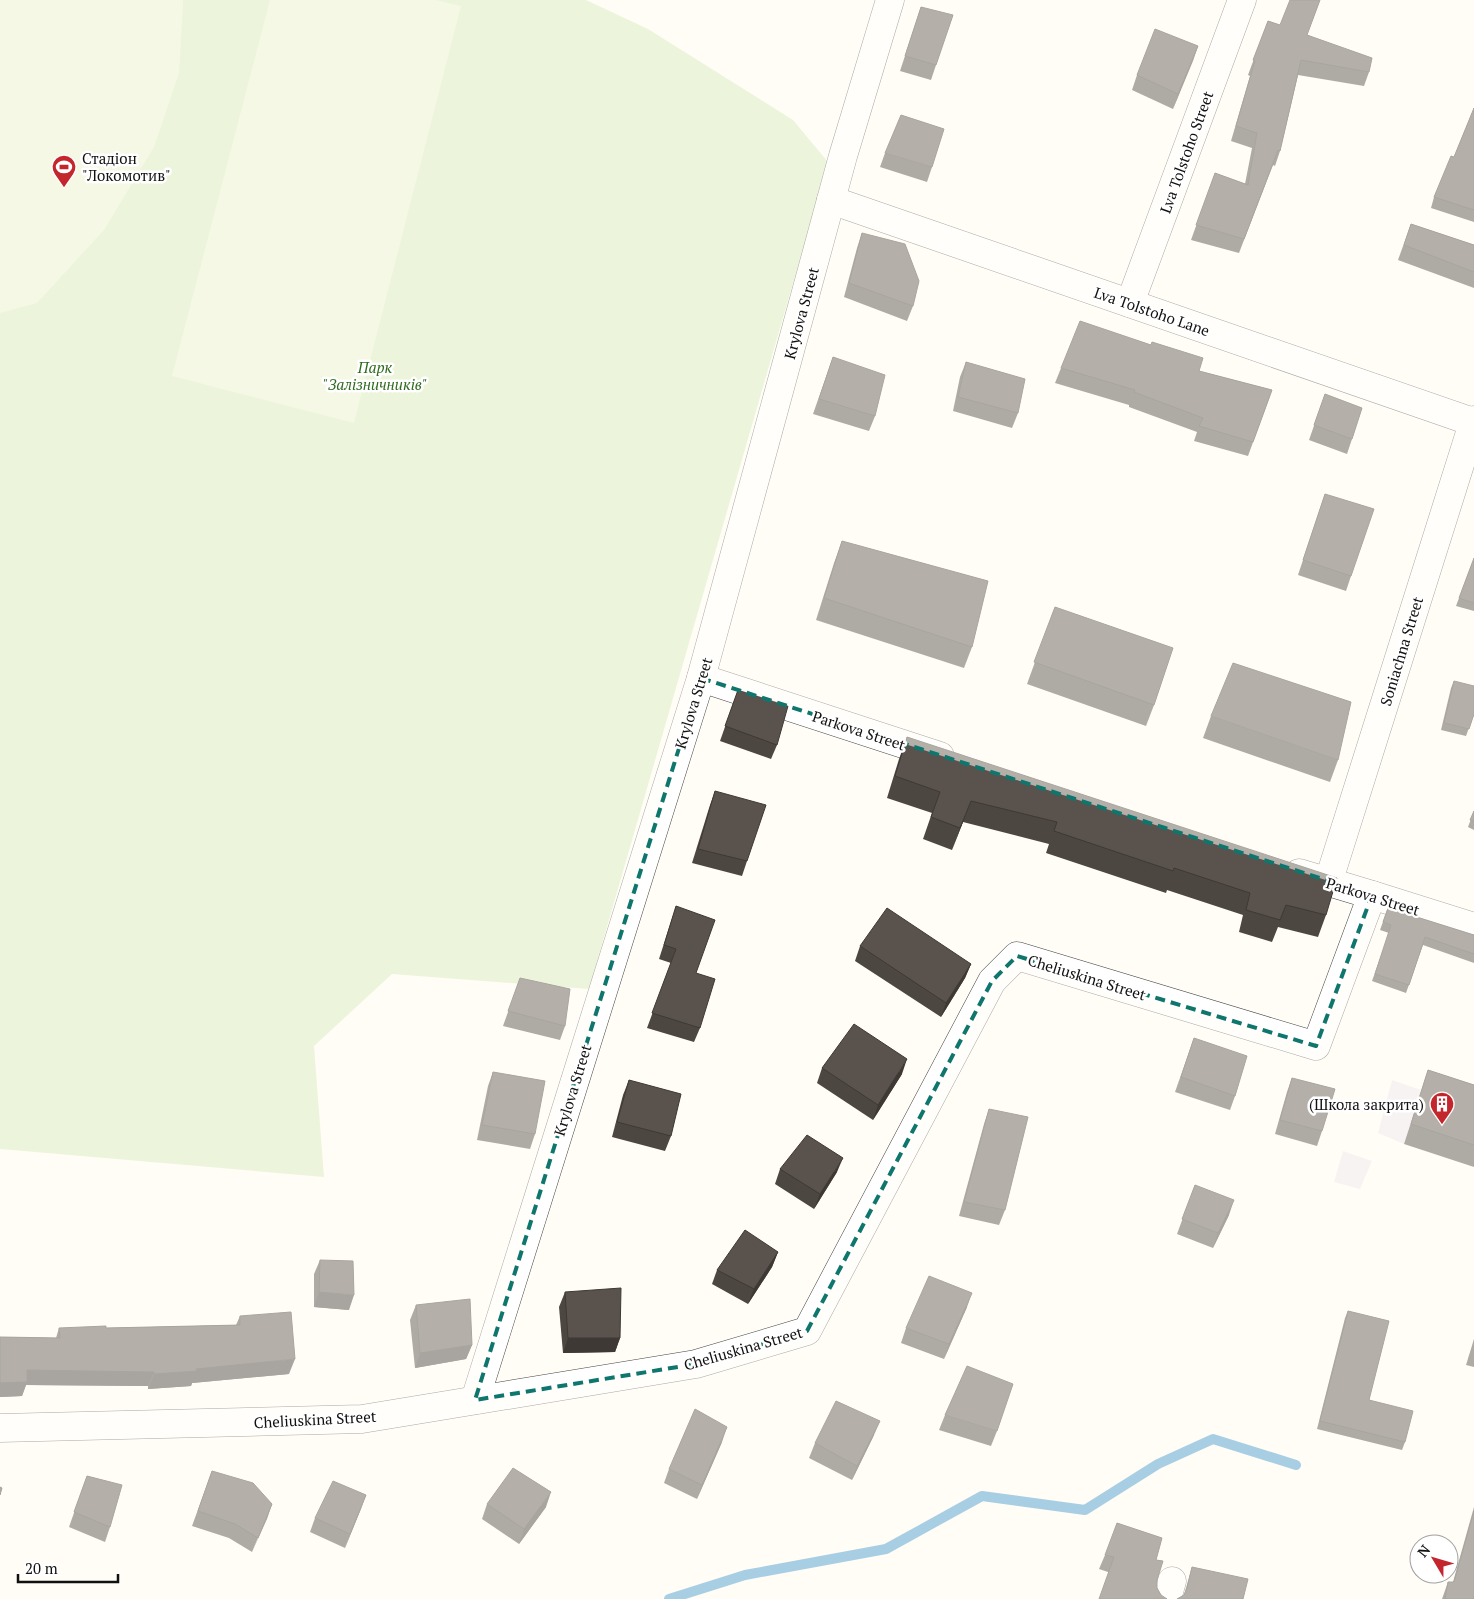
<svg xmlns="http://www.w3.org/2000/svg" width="1474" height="1599" viewBox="0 0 1474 1599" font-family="'PT Serif',serif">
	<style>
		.industrial { fill: #eee6ef }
		.green { fill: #d5ebbd }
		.pitch { fill: #e6f2cf }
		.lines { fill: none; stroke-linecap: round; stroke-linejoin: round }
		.stream { stroke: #3f96cf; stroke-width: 10 }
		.minor-casing { stroke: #444; stroke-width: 29 }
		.minor { stroke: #fff; stroke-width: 28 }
		.wall { fill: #4d4742 }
		.shaded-wall { fill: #3f3936 }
		.building { fill: #5a524d; stroke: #3f3936 }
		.marked { fill: none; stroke: #0f766e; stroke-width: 4; stroke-dasharray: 10 6; stroke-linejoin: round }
		.labels { text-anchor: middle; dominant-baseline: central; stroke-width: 5; stroke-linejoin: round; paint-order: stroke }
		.street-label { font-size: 15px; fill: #111; stroke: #fff }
		.poi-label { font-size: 15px; fill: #111; stroke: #fff; text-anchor: start }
		.park-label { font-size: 15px; font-style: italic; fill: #2f6b1f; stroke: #fff }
	</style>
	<rect width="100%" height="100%" fill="#fffdf5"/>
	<!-- industrial -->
	<g class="industrial">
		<polygon points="1392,1080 1421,1090 1404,1144 1378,1133"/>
		<polygon points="1343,1151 1372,1161 1360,1189 1334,1182"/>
	</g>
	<!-- green -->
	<polygon class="green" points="0,0 586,0 648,29 793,120 828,162 589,989 392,974 314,1046 324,1177 0,1149"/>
	<!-- pitch -->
	<g class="pitch">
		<polygon points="0,0 183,0 183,3 179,73 154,147 104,230 37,303 0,313"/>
		<polygon points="270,0 436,0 461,6 354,423 172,376"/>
	</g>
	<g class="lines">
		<!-- stream -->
		<polyline class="stream" points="669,1599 745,1575 886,1549 982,1496 1085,1510 1158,1464 1213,1439 1296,1465"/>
		<defs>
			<g id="minor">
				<polyline points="831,200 1473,422"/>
				<polyline points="1130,303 1242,0"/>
				<polyline points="701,678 940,756"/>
				<polyline points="1299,873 1372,895 1474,927"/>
				<polyline points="1328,883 1474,420"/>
				<polyline points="475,1400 701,678 843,156 890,0"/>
				<polyline points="0,1428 362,1419 696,1364 807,1331 992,981 1017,956 1316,1046 1372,895"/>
				<polyline points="1167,1599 1172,1581"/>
			</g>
		</defs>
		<!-- minor casing -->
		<use href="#minor" class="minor-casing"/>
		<!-- minor -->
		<use href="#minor" class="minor"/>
	</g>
	<!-- wall -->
	<g class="wall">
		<polygon points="921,7 936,65 931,80 900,71"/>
		<polygon points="1268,21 1307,35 1369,72 1364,86 1298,75 1280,151 1275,166 1273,165 1239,253 1191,240 1215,173 1245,184 1252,148 1231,141 1250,76 1248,75"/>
		<polygon points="1198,46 1173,109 1132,90 1137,75"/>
		<polygon points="1474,108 1474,222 1431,208 1434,197 1454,157"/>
		<polygon points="885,153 932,167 927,182 880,167"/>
		<polygon points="1411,224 1474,245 1474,288 1398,260"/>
		<polygon points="862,233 913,306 907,321 844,297 857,248"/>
		<polygon points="833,357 875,416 869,431 813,414"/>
		<polygon points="966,362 1018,413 1012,428 953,411 960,377"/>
		<polygon points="1061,368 1199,371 1272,390 1248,456 1194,441 1197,432 1129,407 1129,405 1055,383"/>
		<polygon points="1325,394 1352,439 1347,454 1309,440"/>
		<polygon points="1325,494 1351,576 1346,591 1298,575"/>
		<polygon points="842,541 972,647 964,668 816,620 834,563"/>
		<polygon points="1474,558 1474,611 1456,606"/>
		<polygon points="1055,607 1154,705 1146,726 1027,684"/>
		<polygon points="1454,681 1474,714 1466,736 1441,730 1451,688"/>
		<polygon points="738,690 777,745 771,759 720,741"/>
		<polygon points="1211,716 1338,760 1330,782 1203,738"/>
		<polygon points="907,737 1326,915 1318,937 1278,927 1272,942 1239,932 1243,915 1167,890 1166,893 1046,853 1049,844 963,822 952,850 923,839 932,813 887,798 899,759"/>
		<polygon points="715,791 747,861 742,876 692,863 710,805"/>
		<polygon points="1474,811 1474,830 1468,827"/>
		<polygon points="676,906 696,973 700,1028 694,1042 647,1028 671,963 659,959"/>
		<polygon points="1388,908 1474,935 1474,963 1423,945 1406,993 1372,981 1389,933 1380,930"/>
		<polygon points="860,946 971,964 965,978 941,1017 855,961"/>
		<polygon points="520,978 565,1026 560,1040 503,1026"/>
		<polygon points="1194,1038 1235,1096 1230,1110 1175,1092"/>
		<polygon points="822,1068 902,1074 873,1120 817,1083"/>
		<polygon points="1428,1070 1474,1085 1474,1167 1404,1144"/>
		<polygon points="493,1072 535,1134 530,1149 477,1140 488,1086"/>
		<polygon points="1292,1078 1322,1131 1317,1146 1275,1134 1287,1092"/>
		<polygon points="629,1080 671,1136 665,1151 612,1137 623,1095"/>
		<polygon points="989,1109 1005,1210 999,1225 959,1216 984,1124"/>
		<polygon points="780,1169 837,1172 814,1209 775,1184"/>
		<polygon points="1195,1185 1229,1215 1213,1248 1177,1234"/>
		<polygon points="778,1252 772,1267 748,1304 712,1284 717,1270"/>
		<polygon points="320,1260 349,1310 314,1307 314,1274"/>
		<polygon points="565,1292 620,1338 615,1352 563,1353 559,1307"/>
		<polygon points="416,1305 472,1345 466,1359 415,1368 410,1320"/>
		<polygon points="967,1307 944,1359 901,1343 906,1328"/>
		<polygon points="1348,1311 1369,1400 1405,1442 1402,1450 1317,1429 1345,1318"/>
		<polygon points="240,1316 289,1374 192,1383 191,1386 148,1389 148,1386 26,1385 22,1396 0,1397 0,1337 56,1338 59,1328 106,1328 236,1325"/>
		<polygon points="1474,1339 1474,1367 1466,1365"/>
		<polygon points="945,1415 997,1431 991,1446 939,1430"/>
		<polygon points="874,1435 852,1480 809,1458 815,1443"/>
		<polygon points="722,1442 697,1499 664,1483 669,1469"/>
		<polygon points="212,1471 272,1504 252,1552 229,1538 192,1526"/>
		<polygon points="87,1476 110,1527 105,1542 69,1527"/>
		<polygon points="366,1495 345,1548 310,1532 315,1518"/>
		<polygon points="487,1504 546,1507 519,1544 482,1519"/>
		<polygon points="1474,1507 1474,1599 1442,1599 1448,1582 1453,1582"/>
		<polygon points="1105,1555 1156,1560 1157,1588 1161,1595 1108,1572 1099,1569"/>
		<polygon points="1192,1567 1243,1599 1184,1595"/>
	</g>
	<!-- shaded-wall -->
	<g class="shaded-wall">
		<polygon points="1198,46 1193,61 1173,109 1178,94"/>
		<polygon points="971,801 963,822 952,850 960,828"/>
		<polygon points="971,964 965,978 941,1017 946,1003"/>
		<polygon points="907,1059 902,1074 873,1120 878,1105"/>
		<polygon points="843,1158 837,1172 814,1209 820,1194"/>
		<polygon points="1234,1200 1229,1215 1213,1248 1218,1233"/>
		<polygon points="778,1252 772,1267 748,1304 754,1289"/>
		<polygon points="319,1292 354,1295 349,1310 314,1307"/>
		<polygon points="972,1293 967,1307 944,1359 949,1344"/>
		<polygon points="568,1338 620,1338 615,1352 563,1353"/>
		<polygon points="472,1345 466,1359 415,1368 420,1353"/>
		<polygon points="295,1359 289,1374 192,1383 191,1386 148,1389 154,1374 196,1369"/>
		<polygon points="27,1370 154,1372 148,1386 26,1385 22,1396 0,1397 0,1383"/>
		<polygon points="880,1421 874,1435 852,1480 857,1466"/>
		<polygon points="727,1427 722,1442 697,1499 702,1485"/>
		<polygon points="551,1492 546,1507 519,1544 524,1529"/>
		<polygon points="366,1495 361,1509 345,1548 350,1534"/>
		<polygon points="272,1504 267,1519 252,1552 258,1538"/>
	</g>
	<!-- building -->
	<g class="building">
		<polygon points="1290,0 1320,0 1307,35 1372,58 1369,72 1301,60 1280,151 1278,150 1244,239 1196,225 1215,173 1248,185 1257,133 1236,126 1255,61 1253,60 1268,21 1280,25"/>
		<polygon points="921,7 953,15 936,65 905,56"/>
		<polygon points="1155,29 1198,46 1178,94 1137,75"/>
		<polygon points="1474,108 1474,210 1434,197 1451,156 1454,157"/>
		<polygon points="901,115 944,129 932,167 885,153"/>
		<polygon points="1411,224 1474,245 1474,272 1404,245"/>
		<polygon points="862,233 905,244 919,281 913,306 849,283"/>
		<polygon points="1080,321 1151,345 1152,342 1203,358 1199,371 1272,390 1253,442 1199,426 1203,418 1134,392 1135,390 1061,368"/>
		<polygon points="833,357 885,375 875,416 819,399"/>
		<polygon points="966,362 1025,379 1018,413 958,397"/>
		<polygon points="1325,394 1362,408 1352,439 1314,425"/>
		<polygon points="1325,494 1374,509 1351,576 1303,560"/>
		<polygon points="842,541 988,581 972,647 824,598"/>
		<polygon points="1474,558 1474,603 1459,598"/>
		<polygon points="1055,607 1173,648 1154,705 1034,662"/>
		<polygon points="1233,663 1351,702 1338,760 1211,716"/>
		<polygon points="1454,681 1474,686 1474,714 1469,729 1444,723"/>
		<polygon points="738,690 788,706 777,745 725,726"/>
		<polygon points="907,737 1337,878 1326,915 1286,905 1280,920 1246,910 1250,893 1174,868 1173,871 1054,831 1057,822 971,801 960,828 931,817 940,792 895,776"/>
		<polygon points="715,791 766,805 747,861 698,849"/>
		<polygon points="1474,811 1474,821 1470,820"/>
		<polygon points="676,906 715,920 696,973 715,979 700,1028 652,1013 676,949 664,945"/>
		<polygon points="887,908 971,964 946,1003 860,946"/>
		<polygon points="1388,908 1474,935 1474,954 1425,937 1409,985 1375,974 1391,925 1383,922"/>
		<polygon points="520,978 570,989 565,1026 508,1011"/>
		<polygon points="854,1024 907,1059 878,1105 822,1068"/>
		<polygon points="1194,1038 1247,1056 1235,1096 1181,1077"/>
		<polygon points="1428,1070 1474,1085 1474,1145 1411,1124"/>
		<polygon points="493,1072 545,1081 535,1134 482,1125"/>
		<polygon points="1292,1078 1335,1089 1322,1131 1280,1120"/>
		<polygon points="629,1080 681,1094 671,1136 617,1122"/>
		<polygon points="989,1109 1028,1117 1005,1210 964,1202"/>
		<polygon points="807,1135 843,1158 820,1194 780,1169"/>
		<polygon points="1195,1185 1234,1200 1218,1233 1182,1219"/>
		<polygon points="745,1230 778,1252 754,1289 717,1270"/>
		<polygon points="320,1260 353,1261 354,1295 319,1292"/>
		<polygon points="929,1276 972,1293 949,1344 906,1328"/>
		<polygon points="621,1288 620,1338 568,1338 565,1292"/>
		<polygon points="470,1299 472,1345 420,1353 416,1305"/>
		<polygon points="1348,1311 1389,1321 1369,1400 1413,1411 1405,1442 1320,1421"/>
		<polygon points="291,1312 295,1359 196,1369 197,1371 154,1374 154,1372 27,1370 27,1382 0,1383 0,1337 60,1338 59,1328 106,1326 106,1328 240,1325 240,1316"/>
		<polygon points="967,1366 1013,1384 997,1431 945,1415"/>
		<polygon points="836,1401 880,1421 857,1466 815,1443"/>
		<polygon points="695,1409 727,1427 702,1485 669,1469"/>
		<polygon points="513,1468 551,1492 524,1529 487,1504"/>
		<polygon points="212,1471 253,1483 272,1504 258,1538 235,1524 198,1511"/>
		<polygon points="87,1476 122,1485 110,1527 74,1512"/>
		<polygon points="333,1481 366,1495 350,1534 315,1518"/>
		<polygon points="0,1487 2,1488 0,1495"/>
		<polygon points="1474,1511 1474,1599 1445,1599 1448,1582 1454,1582"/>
		<polygon points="1117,1523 1162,1538 1156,1560 1163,1561 1157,1580 1157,1588 1161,1595 1167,1599 1099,1599 1114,1557 1105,1555"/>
		<polygon points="1192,1567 1248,1579 1243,1599 1177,1599 1184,1595 1187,1588"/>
	</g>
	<!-- marked area -->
	<path d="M0 0H1474V1599H0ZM701 678 1372 895 1316 1046 1017 956 992 981 807 1331 696 1364 475 1400Z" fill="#fffdf5" fill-opacity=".55" fill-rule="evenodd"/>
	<path class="marked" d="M701 678 1372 895 1316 1046 1017 956 992 981 807 1331 696 1364 475 1400Z"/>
	<!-- icons -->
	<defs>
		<symbol id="stadium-pin" viewBox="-11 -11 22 30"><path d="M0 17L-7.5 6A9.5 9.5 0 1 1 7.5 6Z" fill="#c4262e" stroke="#fff"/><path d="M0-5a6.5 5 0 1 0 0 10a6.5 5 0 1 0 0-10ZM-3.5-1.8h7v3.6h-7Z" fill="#fff"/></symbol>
		<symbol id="building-pin" viewBox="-11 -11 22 30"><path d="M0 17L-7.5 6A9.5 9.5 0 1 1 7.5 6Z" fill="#c4262e" stroke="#fff"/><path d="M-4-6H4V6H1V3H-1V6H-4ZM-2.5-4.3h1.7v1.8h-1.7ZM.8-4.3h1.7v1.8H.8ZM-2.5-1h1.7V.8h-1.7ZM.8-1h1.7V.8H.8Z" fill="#fff"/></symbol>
	</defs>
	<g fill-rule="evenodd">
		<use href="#stadium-pin" x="50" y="153" width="28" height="38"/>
		<use href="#building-pin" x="1428" y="1090" width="28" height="38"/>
	</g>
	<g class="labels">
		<!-- street labels -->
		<g class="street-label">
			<text transform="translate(1186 152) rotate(-70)">Lva Tolstoho Street</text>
			<text transform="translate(1152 311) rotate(19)">Lva Tolstoho Lane</text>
			<text transform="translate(801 313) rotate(-75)">Krylova Street</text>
			<text transform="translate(1401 651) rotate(-73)">Soniachna Street</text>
			<text transform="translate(693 703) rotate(-73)">Krylova Street</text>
			<text transform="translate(859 730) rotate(18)">Parkova Street</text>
			<text transform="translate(1373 896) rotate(17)">Parkova Street</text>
			<text transform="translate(1087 977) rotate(17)">Cheliuskina Street</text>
			<text transform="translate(572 1090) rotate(-73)">Krylova Street</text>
			<text transform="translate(743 1348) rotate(-16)">Cheliuskina Street</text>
			<text transform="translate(315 1419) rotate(-3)">Cheliuskina Street</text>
		</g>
		<!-- poi labels -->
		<g class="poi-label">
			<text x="82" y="158">Стадіон<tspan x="82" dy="17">"Локомотив"</tspan></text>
			<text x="1424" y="1104" text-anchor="end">(Школа закрита)</text>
		</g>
		<!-- park labels -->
		<g class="park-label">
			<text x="375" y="367">Парк<tspan x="375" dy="17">"Залізничників"</tspan></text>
		</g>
	</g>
	<!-- north arrow -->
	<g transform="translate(1434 1559) rotate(308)"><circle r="24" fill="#ffffff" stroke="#a0a0a0"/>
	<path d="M0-4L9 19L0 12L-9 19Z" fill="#c4262e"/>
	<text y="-8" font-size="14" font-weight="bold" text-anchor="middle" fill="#111111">N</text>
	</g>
	<!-- scale -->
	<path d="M18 1574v8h100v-8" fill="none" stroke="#111111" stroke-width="2.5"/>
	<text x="25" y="1574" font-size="15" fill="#111111" stroke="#ffffff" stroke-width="4" paint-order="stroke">20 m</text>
</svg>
